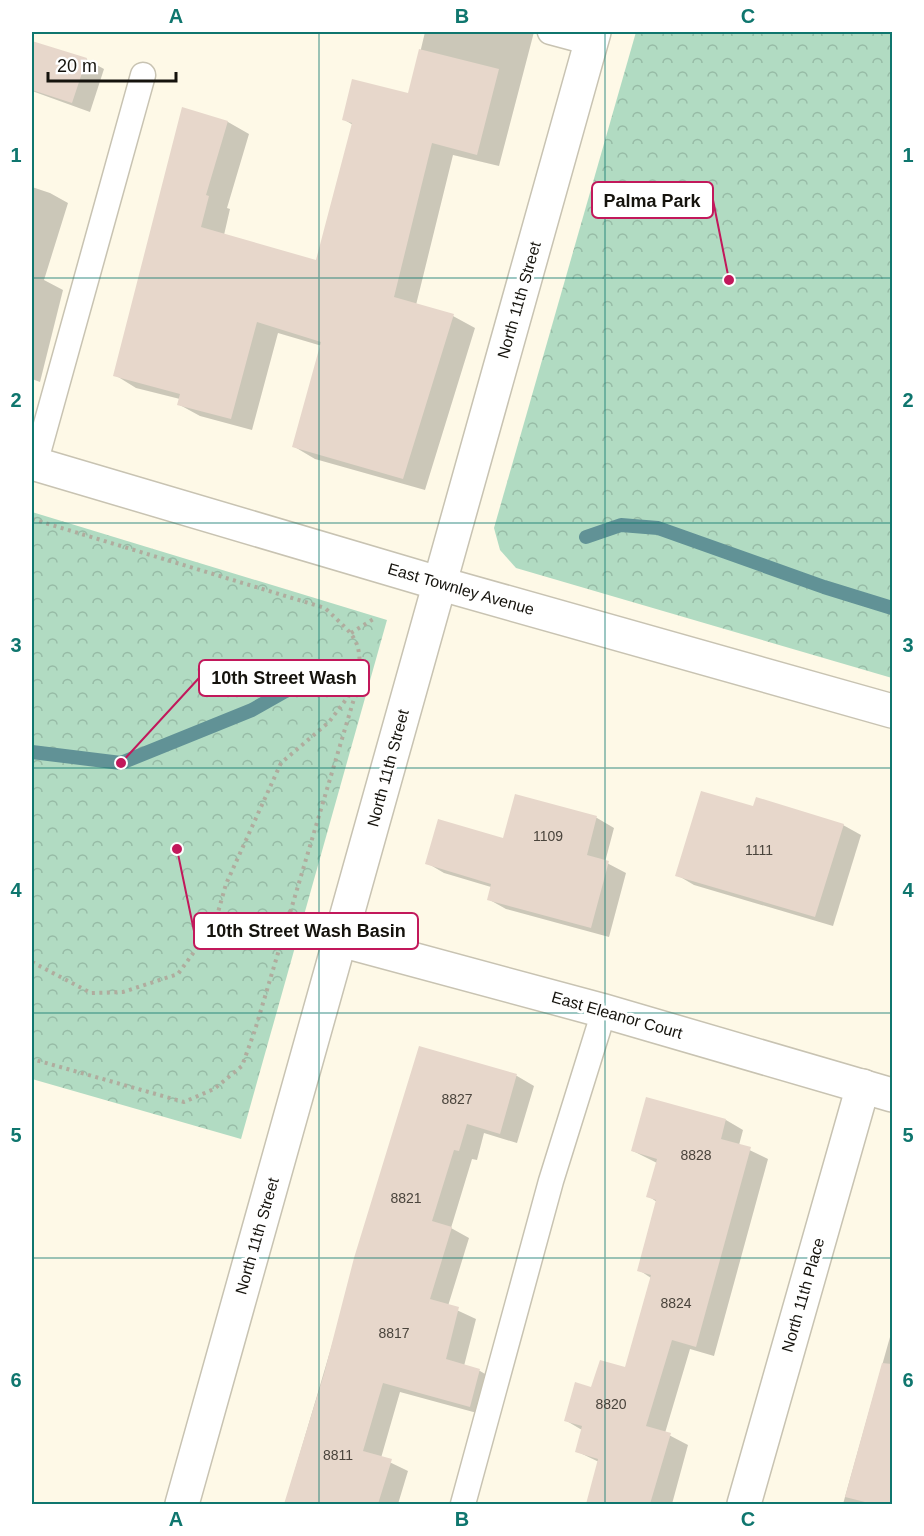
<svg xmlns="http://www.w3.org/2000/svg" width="924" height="1536" viewBox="0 0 924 1536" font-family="Helvetica,sans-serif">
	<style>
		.park { fill: url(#park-crowns) }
		.shadow { fill: #0003 }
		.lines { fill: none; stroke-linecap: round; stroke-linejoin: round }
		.stream { stroke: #619296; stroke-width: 14 }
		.building { fill: #e7d7cb }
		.service-casing { stroke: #c8c3b2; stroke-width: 27 }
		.minor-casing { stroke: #c8c3b2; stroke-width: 36 }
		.path { stroke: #b0ac9e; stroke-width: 4; stroke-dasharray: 3 4.5; stroke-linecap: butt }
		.service { stroke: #fff; stroke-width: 24 }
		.minor { stroke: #fff; stroke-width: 33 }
		.grid { fill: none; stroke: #0f766e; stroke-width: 1.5; stroke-opacity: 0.55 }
		.labels { text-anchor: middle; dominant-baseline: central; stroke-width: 6; stroke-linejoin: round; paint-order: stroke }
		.number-label { font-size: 14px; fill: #4a443c }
		.street-label { font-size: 16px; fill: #15130d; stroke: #fff }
		.leader { fill: none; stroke: #c2185b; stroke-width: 2 }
		.callout-dot { fill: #c2185b; stroke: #fff; stroke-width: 2 }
		.callout { fill: #fff; stroke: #c2185b; stroke-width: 2 }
		.callout-label { font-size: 18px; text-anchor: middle; font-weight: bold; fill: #15130d }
		.neatline { fill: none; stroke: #0f766e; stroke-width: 2 }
		.grid-label { font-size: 20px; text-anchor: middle; font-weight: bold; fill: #0f766e }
	</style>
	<defs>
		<pattern id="park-crowns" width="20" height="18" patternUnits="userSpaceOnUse" patternTransform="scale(1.5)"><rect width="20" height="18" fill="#b1dbc2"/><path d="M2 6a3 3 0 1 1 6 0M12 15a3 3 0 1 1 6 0" fill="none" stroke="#97bba6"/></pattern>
	</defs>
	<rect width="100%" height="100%" fill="#fef9e7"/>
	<!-- park -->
	<g class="park">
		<polygon points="636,32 892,32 892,678 516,568 500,550 494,528"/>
		<polygon points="32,512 387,620 241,1139 32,1079"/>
	</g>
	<!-- shadow -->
	<g class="shadow">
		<polygon points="425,32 534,32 499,166 453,155 416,305 453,316 475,328 425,490 315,459 293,446 322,346 278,333 252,430 200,416 178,404 180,399 136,388 115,375 183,109 228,122 249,134 227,208 230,209 224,235 317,262 353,125 343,119 410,95"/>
		<polygon points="37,44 86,59 104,69 90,112 32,91 32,60"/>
		<polygon points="32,187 50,193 68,203 44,280 63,290 40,382 32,379"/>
		<polygon points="516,795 597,818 614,828 605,862 626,873 609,937 506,909 488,899 491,887 444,873 427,863 504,840"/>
		<polygon points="754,808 843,825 861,835 833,926 694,885 677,875"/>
		<polygon points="420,1047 517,1076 534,1086 517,1143 484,1133 477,1160 472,1159 451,1228 469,1238 448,1306 476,1319 464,1366 480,1371 497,1381 488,1416 400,1392 381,1458 408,1471 398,1504 285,1504"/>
		<polygon points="726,1120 743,1130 739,1145 768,1159 714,1356 690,1349 665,1433 688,1445 672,1504 587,1504 599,1462 576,1451 582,1430 565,1420 592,1389 626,1369 651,1278 639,1270 657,1202 648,1196 657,1163 633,1151"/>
		<polygon points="892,1330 892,1504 843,1504"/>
	</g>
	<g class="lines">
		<!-- stream -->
		<g class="stream">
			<polyline points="586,537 621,525 658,528 824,587 892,608"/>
			<polyline points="32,752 121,763 252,710 321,671"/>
		</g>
	</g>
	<!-- building -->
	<g class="building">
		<polygon points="32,41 87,58 72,103 32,90"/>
		<polygon points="419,49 499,69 477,155 432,143 394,297 454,314 403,479 292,447 321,342 257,322 231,419 177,405 180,394 113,376 182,107 228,121 206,195 209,196 201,227 316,260 352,123 342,120 352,79 408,93"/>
		<polygon points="701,791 753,806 756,797 844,824 815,917 675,876"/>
		<polygon points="515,794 597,816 587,855 609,861 591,928 487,900 491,884 425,864 438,819 503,838"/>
		<polygon points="419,1046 517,1074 500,1134 467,1124 459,1151 454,1150 432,1221 452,1227 430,1299 459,1307 446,1359 480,1369 470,1407 383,1383 363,1451 392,1459 378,1504 284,1504 324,1374 354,1258"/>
		<polygon points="646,1097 726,1119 721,1139 751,1147 696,1347 672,1340 646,1426 671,1433 650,1504 586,1504 598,1459 575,1452 582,1426 564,1421 575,1382 591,1387 600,1360 625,1367 651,1275 637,1271 656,1200 646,1197 657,1159 631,1151"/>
		<polygon points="882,1363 892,1364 892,1504 873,1504 845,1497"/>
	</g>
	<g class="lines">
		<defs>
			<g id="service">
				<polyline points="550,32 591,43"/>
				<polyline points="35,464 143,75"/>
				<polyline points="463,1504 551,1181 604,1011"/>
			</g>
			<g id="minor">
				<polyline points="32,463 438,583 892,711"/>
				<polyline points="341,940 604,1011 892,1095"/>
				<polyline points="182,1504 594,32"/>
				<polyline points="744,1504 863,1086"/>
			</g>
		</defs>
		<!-- service casing -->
		<use href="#service" class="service-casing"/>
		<!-- minor casing -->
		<use href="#minor" class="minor-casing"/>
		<!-- path -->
		<g class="path">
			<path d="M32 519 325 608C356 638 362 638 359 682L255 1030 242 1066 214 1089 184 1102 32 1059"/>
			<polyline points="351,633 375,618"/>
			<polyline points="32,962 91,993 123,992 178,974 215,923 226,884 281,763 329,722 357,685"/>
		</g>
		<!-- service -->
		<use href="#service" class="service"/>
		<!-- minor -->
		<use href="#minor" class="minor"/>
	</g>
	<!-- grid -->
	<path class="grid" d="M319 32V1504M605 32V1504M32 278H892M32 523H892M32 768H892M32 1013H892M32 1258H892"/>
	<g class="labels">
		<!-- number labels -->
		<g class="number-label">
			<text x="548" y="836">1109</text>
			<text x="759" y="850">1111</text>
			<text x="457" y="1099">8827</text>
			<text x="696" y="1155">8828</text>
			<text x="406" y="1198">8821</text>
			<text x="676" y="1303">8824</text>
			<text x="394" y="1333">8817</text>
			<text x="611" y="1404">8820</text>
			<text x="338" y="1455">8811</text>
		</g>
		<!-- street labels -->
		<g class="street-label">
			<text transform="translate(519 300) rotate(-74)">North 11th Street</text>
			<text transform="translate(461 589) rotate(16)">East Townley Avenue</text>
			<text transform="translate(388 768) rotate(-75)">North 11th Street</text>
			<text transform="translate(617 1015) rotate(16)">East Eleanor Court</text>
			<text transform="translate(257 1236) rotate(-74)">North 11th Street</text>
			<text transform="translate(803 1295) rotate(-74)">North 11th Place</text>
		</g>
	</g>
	<!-- callouts -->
	<path class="leader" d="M729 280L713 200M121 763L199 678M177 849L194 931"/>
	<g class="callout-dot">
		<circle cx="729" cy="280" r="6"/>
		<circle cx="121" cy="763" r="6"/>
		<circle cx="177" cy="849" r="6"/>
	</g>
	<g class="callout">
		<rect x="592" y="182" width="121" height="36" rx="6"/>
		<rect x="199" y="660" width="170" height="36" rx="6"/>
		<rect x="194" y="913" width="224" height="36" rx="6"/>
	</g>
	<g class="callout-label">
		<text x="652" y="207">Palma Park</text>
		<text x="284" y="684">10th Street Wash</text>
		<text x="306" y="937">10th Street Wash Basin</text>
	</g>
	<!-- border -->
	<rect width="924" height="1536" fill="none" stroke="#ffffff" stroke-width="66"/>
	<!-- scale -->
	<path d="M48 72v9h128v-9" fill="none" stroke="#15130d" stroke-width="3"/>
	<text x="57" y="72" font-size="18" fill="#15130d" stroke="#ffffff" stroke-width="4.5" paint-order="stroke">20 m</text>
	<rect x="33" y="33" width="858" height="1470" class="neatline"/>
	<g class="grid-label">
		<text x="176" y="23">A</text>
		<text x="462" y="23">B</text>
		<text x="748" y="23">C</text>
		<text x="16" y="162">1</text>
		<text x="908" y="162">1</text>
		<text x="16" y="407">2</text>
		<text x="908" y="407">2</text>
		<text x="16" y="652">3</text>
		<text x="908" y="652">3</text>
		<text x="16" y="897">4</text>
		<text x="908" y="897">4</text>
		<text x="16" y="1142">5</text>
		<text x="908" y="1142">5</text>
		<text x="16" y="1387">6</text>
		<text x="908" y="1387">6</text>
		<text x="176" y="1526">A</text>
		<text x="462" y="1526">B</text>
		<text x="748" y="1526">C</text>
	</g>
</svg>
